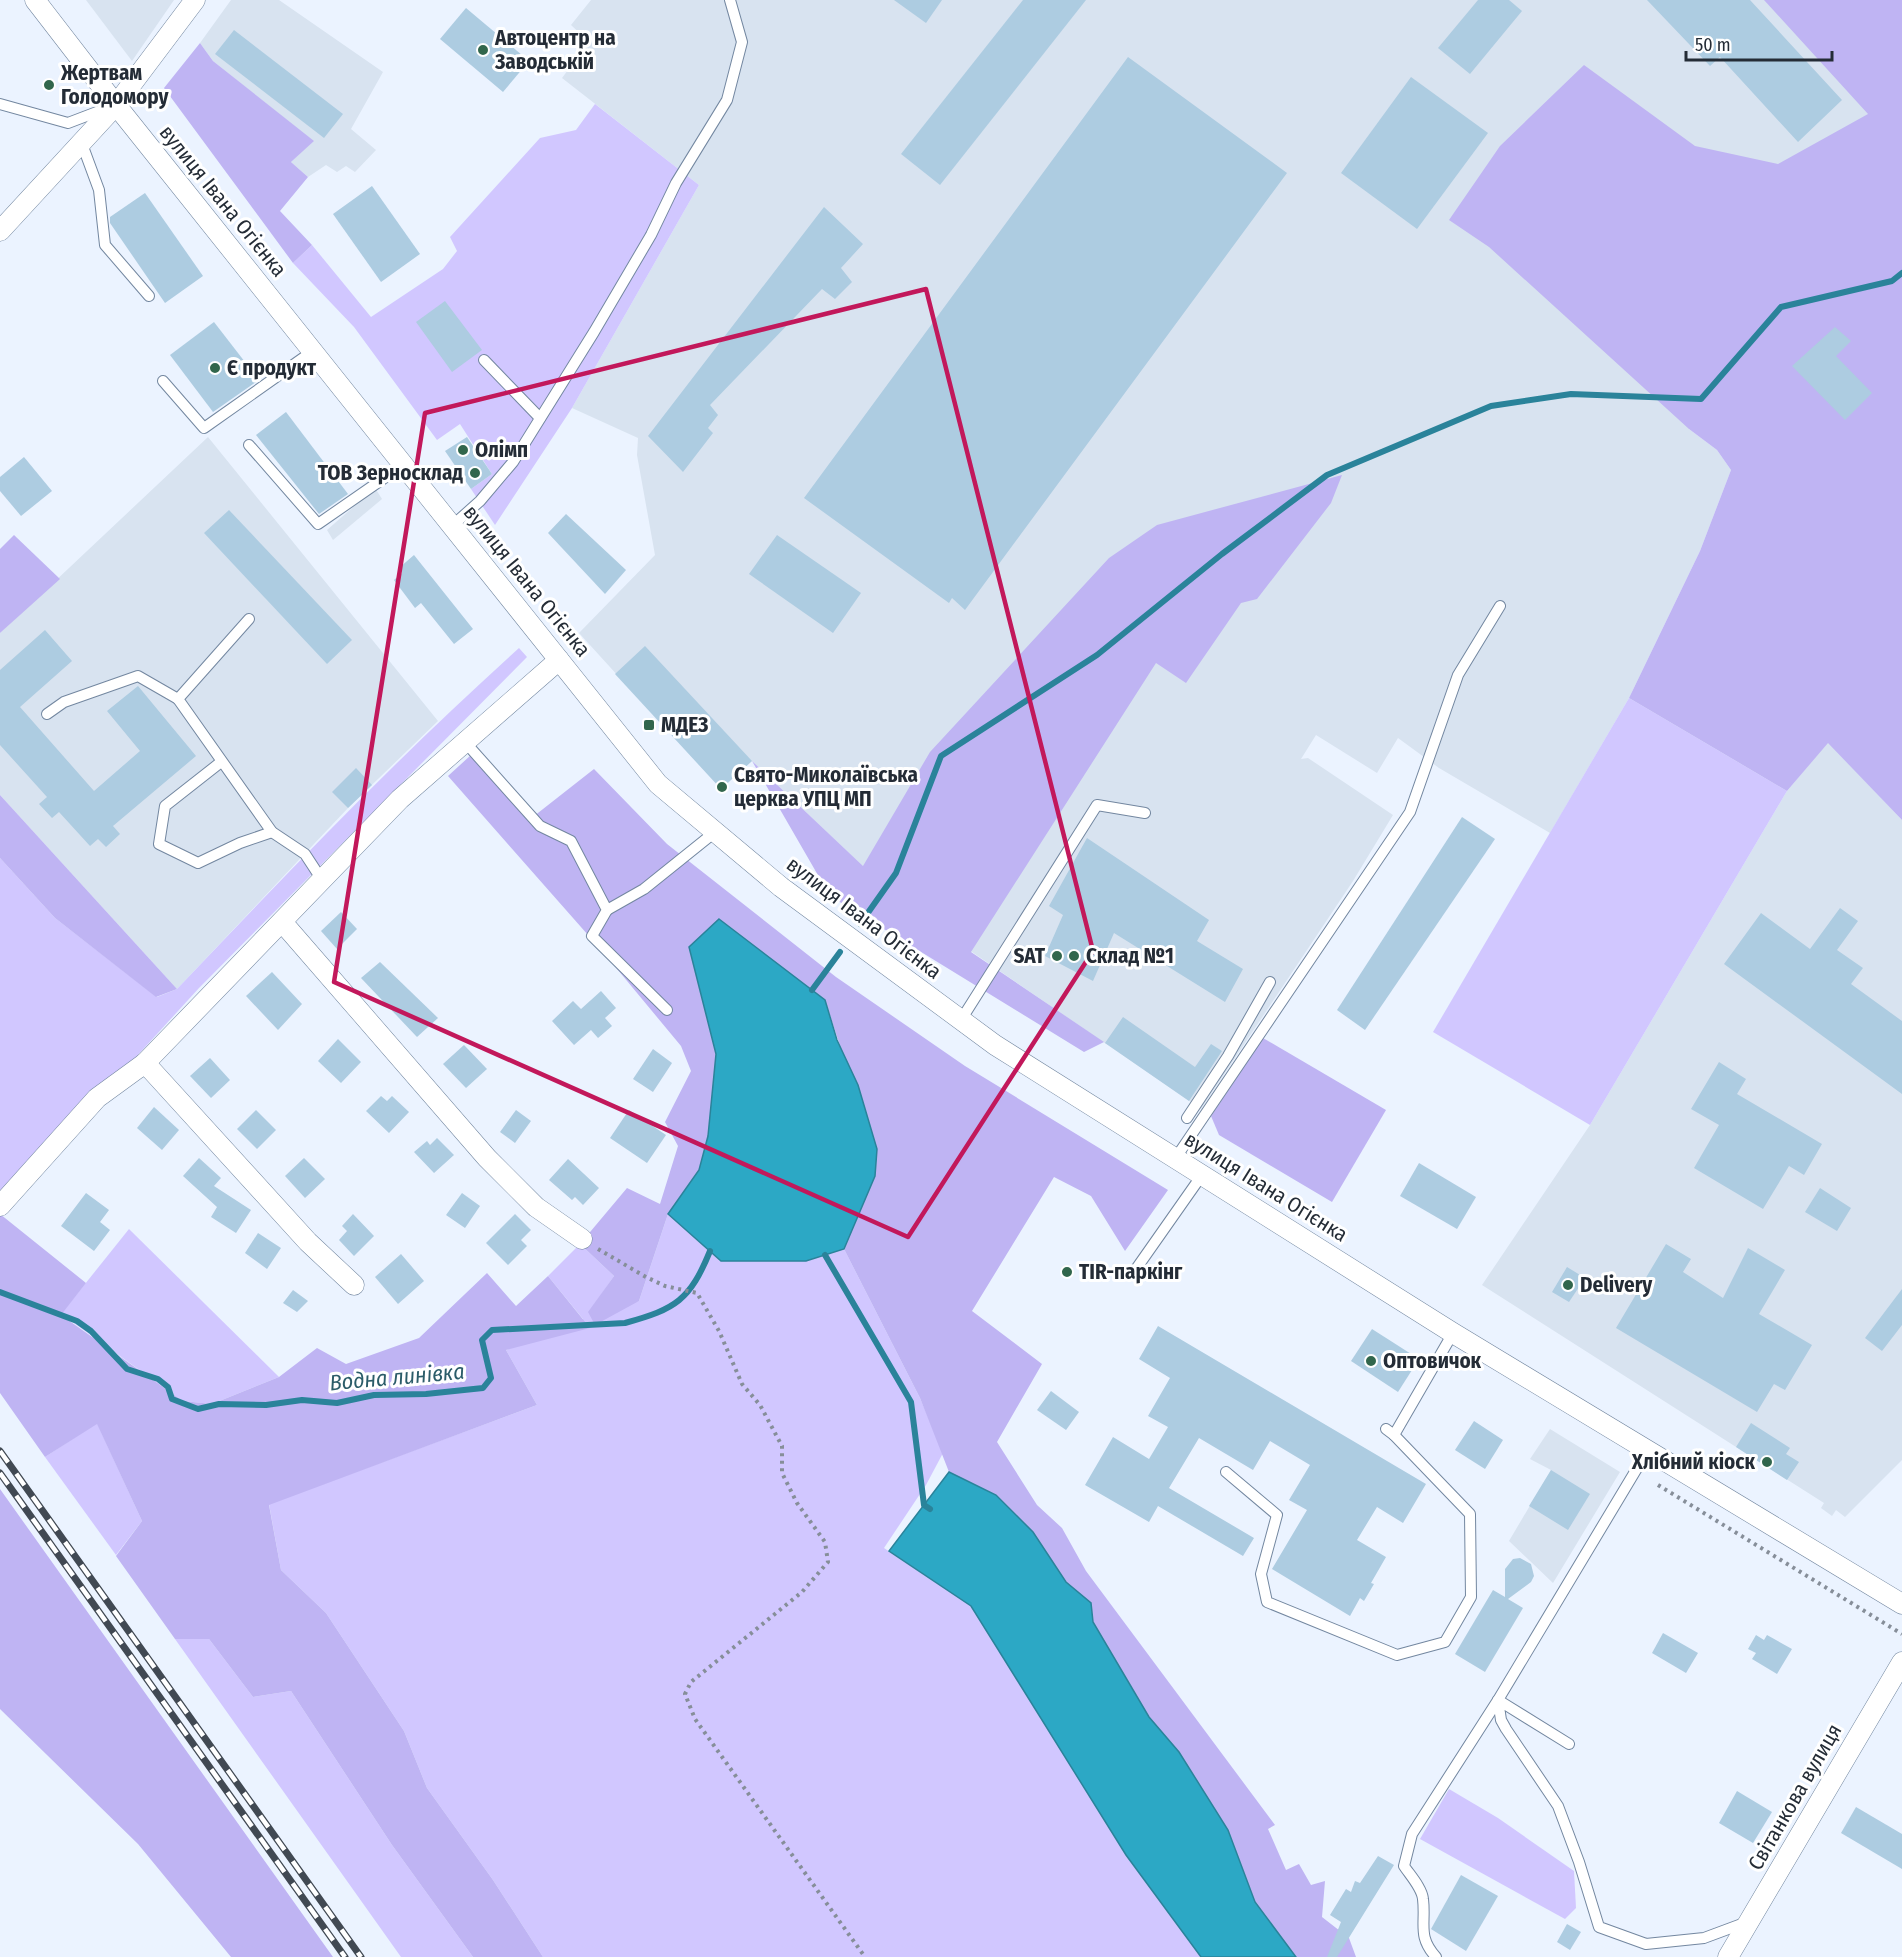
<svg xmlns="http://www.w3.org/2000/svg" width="1902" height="1957" viewBox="0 0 1902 1957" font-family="'Fira Sans Condensed',sans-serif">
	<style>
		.built { fill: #d8e3f0 }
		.green { fill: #d1c7ff }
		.forest { fill: #bfb4f3 }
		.water { fill: #2ca8c5; stroke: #2a839a; stroke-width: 1.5 }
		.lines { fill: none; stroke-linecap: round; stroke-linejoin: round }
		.stream { stroke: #2a839a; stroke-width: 6 }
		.building { fill: #adcce1 }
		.service-casing { stroke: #7387a0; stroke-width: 12 }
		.minor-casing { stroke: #7387a0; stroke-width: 21 }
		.path { stroke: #868e99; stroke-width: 4; stroke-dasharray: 3 4.5; stroke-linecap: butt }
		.service { stroke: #fff; stroke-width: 10 }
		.minor { stroke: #fff; stroke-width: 20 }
		.rail-casing { stroke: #414953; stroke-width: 7 }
		.rail { stroke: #fff; stroke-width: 4.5; stroke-dasharray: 14; stroke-linecap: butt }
		.marked { fill: none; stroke: #c2185b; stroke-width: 4.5; stroke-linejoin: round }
		.poi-dot { fill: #31664c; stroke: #fff; stroke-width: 2 }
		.labels { text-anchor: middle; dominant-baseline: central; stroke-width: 6; stroke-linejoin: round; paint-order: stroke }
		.poi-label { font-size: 21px; font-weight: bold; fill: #242c36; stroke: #fff; text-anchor: start }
		.street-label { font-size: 21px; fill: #242c36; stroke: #fff }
		.water-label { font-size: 22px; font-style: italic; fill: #2b5c69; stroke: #fff }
	</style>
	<rect width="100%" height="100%" fill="#ebf3ff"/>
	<!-- built -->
	<g class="built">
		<polygon points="86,0 174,0 132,61"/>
		<polygon points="231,0 279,0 383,72 351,129 376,150 355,172 346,166 337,172 326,165 308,177 291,162 313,141 213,61 200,43"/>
		<polygon points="591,0 1902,0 1902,162 1689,429 1717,450 1731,470 1700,551 1629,698 1550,833 1439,768 1398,738 1377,773 1316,735 1301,759 1308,758 1393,815 1353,881 1201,1109 905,906 752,761 721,789 579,633 655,555 637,455 638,438 572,408 699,185 562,78 589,42 571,25"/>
		<polygon points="208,437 438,721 348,808 177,989 0,795 0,633"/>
		<polygon points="375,488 382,499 333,540 327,530"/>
		<polygon points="1828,742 1902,820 1902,1460 1845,1517 1836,1510 1832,1516 1821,1508 1824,1503 1482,1285 1590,1125 1787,791"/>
		<polygon points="1550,1429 1620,1472 1553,1583 1509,1541 1551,1470 1530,1459"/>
	</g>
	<!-- green -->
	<g class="green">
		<polygon points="595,104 699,185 572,408 495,525 471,489 492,474 460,424 437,440 354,327 293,263 312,245 371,317 443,269 457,251 450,237 540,138 576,130"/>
		<path d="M519 648 527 657 199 988 0 1206V858L55 918 157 997 177 989C289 871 398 757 519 648Z"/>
		<polygon points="1629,698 1787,791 1590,1125 1433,1032"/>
		<polygon points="668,1214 721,1261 806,1261 844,1249 920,1398 943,1453 926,1485 884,1548 971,1606 1126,1855 1201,1957 543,1957 493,1880 427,1788 404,1731 326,1613 281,1570 269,1504 537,1405 506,1350 583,1319 548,1276 580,1244 614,1276 589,1312 639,1301"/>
		<polygon points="129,1229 279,1377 212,1404 183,1401 61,1314"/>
		<polygon points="97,1423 142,1521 116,1555 45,1457"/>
		<polygon points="175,1639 209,1639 253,1697 291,1691 392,1845 473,1957 401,1957"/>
		<polygon points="1449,1789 1498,1818 1574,1871 1576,1908 1565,1919 1420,1839"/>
	</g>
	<!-- forest -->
	<g class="forest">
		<polygon points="1764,0 1902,0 1902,820 1828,743 1787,791 1629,698 1700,551 1731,470 1717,450 1689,429 1489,247 1449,220 1500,146 1584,65 1695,146 1778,164 1868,114"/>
		<polygon points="200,43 213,61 314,141 291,162 308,177 280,211 312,245 293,263 164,88"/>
		<polygon points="1342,475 1331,503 1257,599 1241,603 1186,683 1156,663 971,952 1104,1042 1084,1052 830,896 752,761 863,866 930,752 1109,558 1157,525"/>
		<polygon points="14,535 60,579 0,633 0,549"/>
		<polygon points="471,755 529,820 594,769 667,844 836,977 965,1066 1168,1190 1125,1251 1091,1196 1054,1177 972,1311 1042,1364 997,1442 1037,1505 1062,1528 1086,1571 1275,1825 1268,1829 1286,1870 1299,1864 1311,1885 1325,1881 1322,1917 1349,1938 1356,1957 1296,1957 1255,1902 1228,1830 1179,1752 1149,1717 1093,1622 1091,1603 1066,1582 1033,1532 996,1495 949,1472 920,1398 844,1249 875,1176 844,1058 825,1000 689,947 716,1054 708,1136 699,1170 668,1214 639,1301 595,1325 588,1312 614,1276 580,1244 627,1188 660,1204 678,1146 665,1122 691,1071 681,1046 603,952 448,776"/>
		<polygon points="0,795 177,989 156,997 55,918 0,858"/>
		<polygon points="1263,1038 1386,1110 1332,1202 1219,1135 1211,1116"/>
		<polygon points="0,1214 86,1283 61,1315 183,1401 212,1404 279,1377 317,1348 346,1364 419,1338 487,1273 516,1306 548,1276 590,1328 506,1350 537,1405 269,1505 281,1570 326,1613 404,1731 427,1788 493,1880 543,1957 473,1957 392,1845 291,1691 253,1697 209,1639 175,1639 116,1556 142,1521 97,1424 45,1457 0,1393"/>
		<polygon points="0,1489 333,1957 231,1957 138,1844 0,1709"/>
	</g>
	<!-- water -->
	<g class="water">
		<polygon points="719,919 825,1000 837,1040 858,1085 877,1149 875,1176 844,1249 806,1261 721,1261 668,1214 699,1170 708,1136 716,1054 689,947"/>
		<polygon points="949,1472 996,1495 1033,1532 1066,1582 1091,1603 1093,1622 1149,1717 1179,1752 1228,1830 1255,1902 1296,1957 1201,1957 1126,1855 971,1606 889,1551"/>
	</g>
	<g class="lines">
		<!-- stream -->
		<g class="stream">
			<polyline points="860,924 896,873 941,756 1097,655 1222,554 1327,475 1491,406 1571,394 1701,399 1781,307 1892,281 1902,273"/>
			<polyline points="812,990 840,952"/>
			<polyline points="825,1255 911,1402 924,1505 930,1509"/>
			<path d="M0 1292 77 1321 91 1331 127 1369 158 1379 168 1387 172 1399 198 1409 219 1404 266 1405 302 1400 337 1403 374 1395 426 1394 483 1388 491 1378 482 1340 492 1330 625 1323C676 1309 690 1300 710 1251"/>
		</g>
	</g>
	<!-- building -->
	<g class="building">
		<polygon points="894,0 942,0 926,23"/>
		<polygon points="1023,0 1086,0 940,185 901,154"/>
		<polygon points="1478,0 1509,0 1522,11 1470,74 1438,48"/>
		<polygon points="1647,0 1750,0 1842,100 1798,142 1720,57 1710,66"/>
		<polygon points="466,8 529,61 503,92 440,39"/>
		<polygon points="234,30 343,114 324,138 215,54"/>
		<polygon points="1128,57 1287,173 965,610 952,598 949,603 804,498"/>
		<polygon points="1411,77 1488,133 1417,229 1341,173"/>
		<polygon points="372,186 420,254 381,282 333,214"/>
		<polygon points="145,193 203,276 165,303 110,223 110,217"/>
		<polygon points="824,207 863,244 841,268 852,282 835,299 822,289 710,405 718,415 708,428 713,433 683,472 648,436"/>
		<polygon points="445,301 482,350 452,372 416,322"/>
		<polygon points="214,322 259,380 213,412 170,355"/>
		<polygon points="1835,327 1851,341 1836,356 1872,393 1845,420 1792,366"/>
		<polygon points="286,412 348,494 319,514 256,435"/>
		<polygon points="467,437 492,474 471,489 445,451"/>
		<polygon points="24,457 52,491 21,516 0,491 0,477"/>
		<polygon points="229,510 352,640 327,664 204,533"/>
		<polygon points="566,514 626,570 605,594 548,533"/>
		<polygon points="777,535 861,593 833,633 749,574"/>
		<polygon points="414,555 473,629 454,644 421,603 415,608 394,580 402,573 399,568"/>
		<polygon points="45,630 72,661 20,707 94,791 140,751 107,711 138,686 196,756 113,826 120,834 106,847 98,839 90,846 59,812 52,818 39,804 47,797 0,745 0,670"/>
		<polygon points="645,646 752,761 721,789 615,674"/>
		<polygon points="356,768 372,785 348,808 332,792"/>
		<polygon points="1462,817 1495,839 1365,1030 1337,1010"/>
		<polygon points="1087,838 1209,920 1197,941 1243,969 1225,1002 1114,933 1093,981 1045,956 1063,915 1049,906"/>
		<polygon points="1840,908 1858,921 1837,950 1863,968 1851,984 1902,1021 1902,1094 1724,964 1761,913 1810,949"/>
		<polygon points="341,912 357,929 337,949 321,931"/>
		<polygon points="380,962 438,1018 417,1037 361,978"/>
		<polygon points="272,972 302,1004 278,1030 246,996"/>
		<polygon points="601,991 616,1008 605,1018 612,1026 598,1038 591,1030 574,1045 552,1021 573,1001 581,1009"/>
		<polygon points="1123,1017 1195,1067 1211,1044 1222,1051 1189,1101 1105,1043"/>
		<polygon points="338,1039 361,1062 341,1083 318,1061"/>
		<polygon points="464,1045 487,1069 466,1088 443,1064"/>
		<polygon points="653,1049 672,1063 653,1092 633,1079"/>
		<polygon points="210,1058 230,1080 211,1098 190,1076"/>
		<polygon points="1719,1062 1746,1079 1737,1094 1822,1144 1804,1175 1789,1166 1763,1209 1694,1168 1719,1125 1691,1109"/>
		<polygon points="381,1096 387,1101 392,1096 409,1112 389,1133 366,1111"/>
		<polygon points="154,1107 179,1130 162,1150 137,1128"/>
		<polygon points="256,1110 276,1130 257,1149 237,1129"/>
		<polygon points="516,1110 531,1121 515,1143 500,1132"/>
		<polygon points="629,1110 666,1135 647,1163 610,1138"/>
		<polygon points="437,1138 454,1155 434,1173 414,1152 427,1141 430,1145"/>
		<polygon points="199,1158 221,1178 214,1186 251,1210 236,1233 211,1217 217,1207 183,1176"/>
		<polygon points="304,1158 325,1179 305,1198 285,1176"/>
		<polygon points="568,1159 599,1188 583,1205 575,1197 572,1200 549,1180"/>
		<polygon points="1419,1163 1476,1197 1457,1229 1400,1196"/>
		<polygon points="1820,1188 1851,1208 1837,1231 1805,1212"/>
		<polygon points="86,1193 109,1210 100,1222 110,1230 94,1251 61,1226"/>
		<polygon points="462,1193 480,1206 465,1228 446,1215"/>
		<polygon points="353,1214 374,1236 354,1256 339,1240 347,1231 342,1226"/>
		<polygon points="515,1214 531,1230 521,1240 527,1246 508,1265 486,1243"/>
		<polygon points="258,1233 281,1248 267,1269 245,1253"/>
		<polygon points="1666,1244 1691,1259 1683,1272 1723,1298 1748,1248 1785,1270 1759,1314 1812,1345 1785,1390 1774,1384 1757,1412 1616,1328"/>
		<polygon points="401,1254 424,1281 398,1304 375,1277"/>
		<polygon points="1567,1267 1585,1278 1569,1302 1552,1292"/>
		<polygon points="1902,1289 1902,1325 1882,1351 1865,1338"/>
		<polygon points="293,1290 308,1301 297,1312 283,1303"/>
		<polygon points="1158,1326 1426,1484 1403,1523 1377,1507 1357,1540 1386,1557 1371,1583 1374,1584 1364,1601 1360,1598 1350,1616 1272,1569 1307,1510 1289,1500 1310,1465 1270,1441 1253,1470 1199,1438 1169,1488 1254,1538 1243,1556 1158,1506 1149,1522 1085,1485 1113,1437 1149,1459 1168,1427 1148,1416 1170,1378 1139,1359"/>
		<polygon points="1372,1329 1419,1359 1398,1392 1351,1361"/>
		<polygon points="1051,1391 1079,1412 1066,1430 1037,1410"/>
		<polygon points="1474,1421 1503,1440 1485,1469 1455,1450"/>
		<polygon points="1751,1423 1790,1448 1786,1454 1799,1462 1787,1480 1736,1447"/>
		<polygon points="1551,1470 1590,1494 1568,1530 1529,1506"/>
		<polygon points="1520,1558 1531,1564 1534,1576 1531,1582 1508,1599 1523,1608 1485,1672 1455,1654 1493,1590 1505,1597 1505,1569 1513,1559"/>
		<polygon points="1663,1633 1698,1653 1686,1673 1652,1653"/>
		<polygon points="1756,1635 1764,1640 1767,1635 1792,1649 1777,1674 1752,1659 1756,1653 1748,1649"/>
		<polygon points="1737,1791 1772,1812 1753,1843 1719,1823"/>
		<polygon points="1856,1807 1902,1834 1902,1869 1841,1833"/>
		<polygon points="1378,1856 1394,1865 1337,1957 1327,1957 1341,1922 1330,1915 1346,1889 1351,1892 1355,1881 1360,1883"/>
		<polygon points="1461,1875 1498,1896 1466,1951 1431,1929"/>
		<polygon points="1567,1924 1581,1932 1570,1950 1557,1942"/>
	</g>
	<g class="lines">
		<defs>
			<g id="service">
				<polyline points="0,104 68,123 110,107"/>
				<polyline points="82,144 99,190 105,245 149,296"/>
				<polyline points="484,360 540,418"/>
				<polyline points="163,381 204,428 313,351"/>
				<polyline points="249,445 318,524 403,465"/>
				<polyline points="452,526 480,501 513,462 594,332 651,235 676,183 727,100 742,42 730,0"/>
				<polyline points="249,619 178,699 272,832 305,854 322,880"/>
				<polyline points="47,714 64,702 138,676 178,699"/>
				<polyline points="465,742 540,826 571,841 607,910 592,936 667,1010"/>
				<polyline points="221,762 165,806 159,844 198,863 240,843 272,832"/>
				<polyline points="607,910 644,889 715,832"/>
				<polyline points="961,1020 1097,805 1145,813"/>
				<polyline points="1187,1118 1228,1056 1270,982"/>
				<polyline points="1175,1159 1410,812 1458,675 1500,606"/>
				<polyline points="1136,1269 1202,1175"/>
				<polyline points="1386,1429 1394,1435 1453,1333"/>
				<polyline points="1226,1472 1277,1515 1261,1574 1267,1602 1397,1655 1445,1642 1471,1597 1470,1514 1394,1435"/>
				<polyline points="1569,1744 1498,1700 1501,1720 1506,1729 1558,1806 1579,1862 1599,1927 1646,1944 1704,1938 1747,1922"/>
				<path d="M1436 1957C1417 1936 1426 1924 1423 1899 1422 1888 1410 1875 1404 1866L1412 1834 1498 1700 1648 1450"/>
			</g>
			<g id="minor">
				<polyline points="35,0 116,105 658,784 781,887 995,1045 1453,1333 1902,1604"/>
				<polyline points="0,231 116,105 195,0"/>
				<polyline points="283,923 487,1158 536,1207 582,1239"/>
				<polyline points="145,1063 400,799 559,660"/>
				<polyline points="0,1206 97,1098 145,1063 308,1242 354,1285"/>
				<polyline points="1728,1957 1902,1662"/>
			</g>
		</defs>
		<!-- service casing -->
		<use href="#service" class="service-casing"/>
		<!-- minor casing -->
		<use href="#minor" class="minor-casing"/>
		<!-- path -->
		<g class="path">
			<polyline points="598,1249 646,1277 665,1286 697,1293 719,1331 742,1384 760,1405 782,1446 782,1473 797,1503 825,1542 828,1562 802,1592 691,1682 685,1694 695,1719 865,1957"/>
			<polyline points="1658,1485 1902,1634"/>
		</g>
		<!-- service -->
		<use href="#service" class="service"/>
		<!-- minor -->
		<use href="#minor" class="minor"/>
		<defs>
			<g id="rail">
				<polyline points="0,1451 361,1957"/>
				<polyline points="0,1473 345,1957"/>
			</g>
		</defs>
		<!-- rail casing -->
		<use href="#rail" class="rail-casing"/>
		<!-- rail -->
		<use href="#rail" class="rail"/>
	</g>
	<!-- marked area -->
	<path class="marked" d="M926 289 1093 951 908 1237 334 982 425 413Z"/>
	<!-- markers -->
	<g class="poi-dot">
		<circle cx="483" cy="50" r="6"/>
		<circle cx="49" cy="85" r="6"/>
		<circle cx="215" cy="368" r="6"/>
		<circle cx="463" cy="450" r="6"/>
		<circle cx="475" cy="473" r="6"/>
		<rect x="643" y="719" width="12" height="12" rx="3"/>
		<circle cx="722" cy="787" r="6"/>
		<circle cx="1057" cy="956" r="6"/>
		<circle cx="1074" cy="956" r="6"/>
		<circle cx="1067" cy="1272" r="6"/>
		<circle cx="1568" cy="1285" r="6"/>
		<circle cx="1371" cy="1361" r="6"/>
		<circle cx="1767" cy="1462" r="6"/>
	</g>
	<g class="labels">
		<!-- poi labels -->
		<g class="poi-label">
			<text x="495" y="38">Автоцентр на<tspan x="495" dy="24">Заводській</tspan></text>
			<text x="61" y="73">Жертвам<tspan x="61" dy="24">Голодомору</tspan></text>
			<text x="227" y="368">Є продукт</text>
			<text x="475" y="450">Олімп</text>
			<text x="463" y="473" text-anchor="end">ТОВ Зерносклад</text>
			<text x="661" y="725">МДЕЗ</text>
			<text x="734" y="775">Свято-Миколаївська<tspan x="734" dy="24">церква УПЦ МП</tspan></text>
			<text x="1045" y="956" text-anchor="end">SAT</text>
			<text x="1086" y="956">Склад №1</text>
			<text x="1079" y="1272">TIR-паркінг</text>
			<text x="1580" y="1285">Delivery</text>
			<text x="1383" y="1361">Оптовичок</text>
			<text x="1755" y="1462" text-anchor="end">Хлібний кіоск</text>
		</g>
		<!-- street labels -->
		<g class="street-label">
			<text transform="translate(223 201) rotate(51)">вулиця Івана Огієнка</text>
			<text transform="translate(527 581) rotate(51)">вулиця Івана Огієнка</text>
			<text transform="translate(864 918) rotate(37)">вулиця Івана Огієнка</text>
			<text transform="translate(1266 1187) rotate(32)">вулиця Івана Огієнка</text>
			<text transform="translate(1795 1797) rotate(-60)">Світанкова вулиця</text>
		</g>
		<!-- water labels -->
		<g class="water-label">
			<text transform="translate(397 1377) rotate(-5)">Водна линівка</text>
		</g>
	</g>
	<!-- scale -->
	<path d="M1686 51v9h146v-9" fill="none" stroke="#242c36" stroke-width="3"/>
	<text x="1695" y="51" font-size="18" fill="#242c36" stroke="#ffffff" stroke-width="4.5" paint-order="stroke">50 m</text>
</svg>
